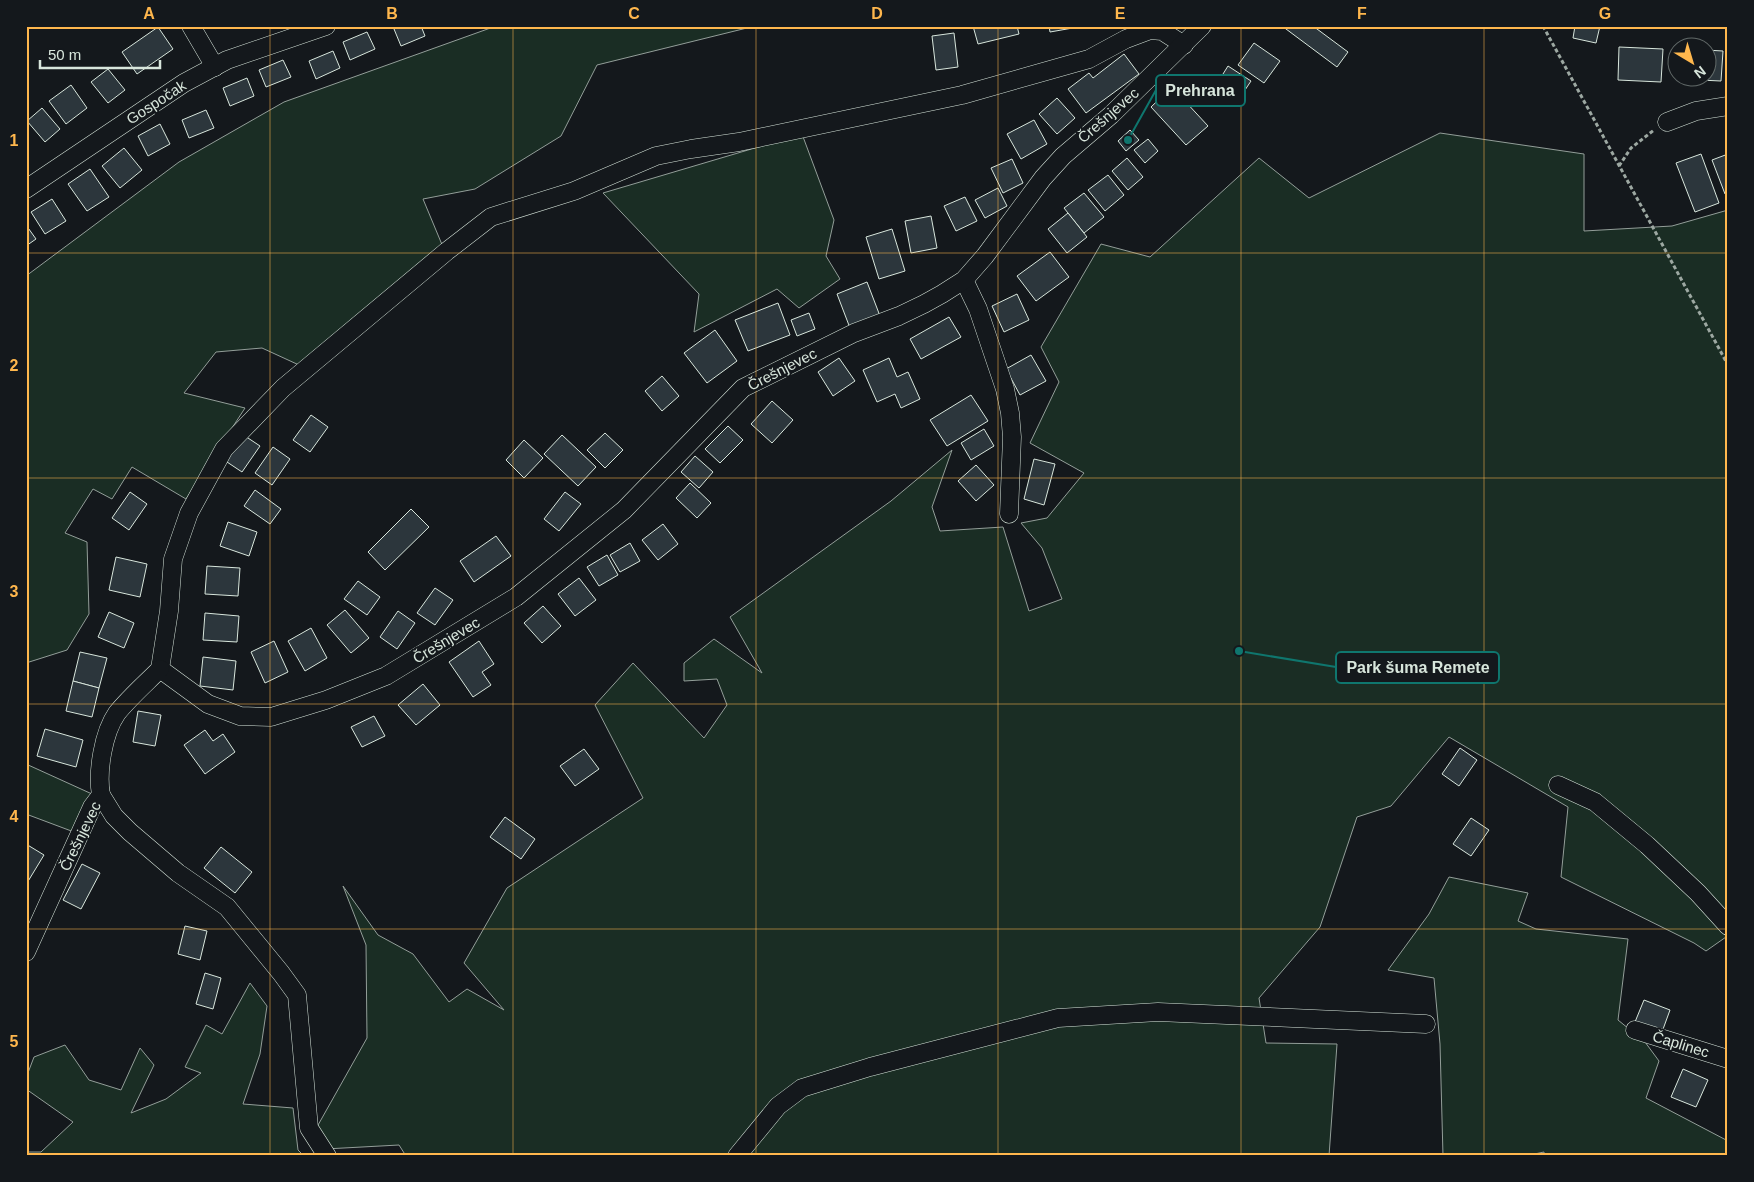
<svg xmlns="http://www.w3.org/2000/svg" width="1754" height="1182" viewBox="0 0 1754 1182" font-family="Helvetica,sans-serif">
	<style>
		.green { fill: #1a2d24; stroke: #939e99 }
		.building { fill: #2c363c; stroke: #d8e6dc }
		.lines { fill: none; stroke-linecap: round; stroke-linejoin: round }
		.minor-casing { stroke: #d8e6dc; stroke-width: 19 }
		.path { stroke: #9da8a2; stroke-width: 3; stroke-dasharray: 4 2.5; stroke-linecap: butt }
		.minor { stroke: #14181c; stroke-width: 18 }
		.grid { fill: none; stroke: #ffb74d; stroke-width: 1; stroke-opacity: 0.55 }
		.labels { text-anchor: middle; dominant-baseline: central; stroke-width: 4; stroke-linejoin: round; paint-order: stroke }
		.street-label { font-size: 15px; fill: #d8e6dc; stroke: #14181c }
		.leader { fill: none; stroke: #0f766e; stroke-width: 2 }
		.callout-dot { fill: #0f766e; stroke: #14181c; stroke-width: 2 }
		.callout { fill: #14181c; stroke: #0f766e; stroke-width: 2 }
		.callout-label { font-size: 16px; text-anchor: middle; font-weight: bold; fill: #d8e6dc }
		.neatline { fill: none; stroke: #ffb74d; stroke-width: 2 }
		.grid-label { font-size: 16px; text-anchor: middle; font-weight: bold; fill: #ffb74d }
	</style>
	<rect width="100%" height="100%" fill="#14181c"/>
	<!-- green -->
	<g class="green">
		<polygon points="496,26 755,26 597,65 561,136 475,189 423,199 443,247 299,365 262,348 216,352 184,393 245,408 186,499 132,467 112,499 93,489 65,533 87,542 89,614 67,650 26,663 26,276 179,162 284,102"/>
		<polygon points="1440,133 1584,154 1584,231 1672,226 1728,210 1728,922 1718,913 1726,937 1706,951 1694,943 1561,877 1568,807 1449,737 1391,806 1357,817 1320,927 1259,998 1266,1043 1337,1044 1329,1156 406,1156 399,1145 325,1149 313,1134 367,1038 366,945 343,886 378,935 413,954 449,1002 467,989 504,1010 464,963 507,888 643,798 595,705 633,663 704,738 727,705 717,679 684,681 684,663 714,639 762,673 730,617 891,501 952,450 932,507 940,531 1003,527 1029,611 1062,599 1042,548 1021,523 1047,518 1084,473 1030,443 1059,382 1041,347 1101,244 1150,257 1259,158 1309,198"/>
		<polygon points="802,134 834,220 826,256 840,279 799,308 777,289 694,332 699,294 603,193"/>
		<polygon points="26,764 92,794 74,832 26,814"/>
		<polygon points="1449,877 1528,893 1518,921 1536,929 1628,939 1618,1020 1645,1042 1659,1061 1646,1098 1728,1141 1728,1156 1544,1156 1544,1152 1525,1156 1443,1156 1440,1044 1434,978 1388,970 1429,914"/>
		<polygon points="250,983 267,1006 260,1054 243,1104 293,1108 298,1150 304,1156 26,1156 26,1152 41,1152 73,1122 26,1089 26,1078 34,1057 65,1045 89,1080 121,1090 140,1048 154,1065 131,1113 166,1099 201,1073 185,1067 206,1025 222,1034"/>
	</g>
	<!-- building -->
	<g class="building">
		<polygon points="399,26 421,26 425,36 401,46 394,29"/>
		<polygon points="973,26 1017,26 1019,34 978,44"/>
		<polygon points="1049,26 1084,26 1050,32"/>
		<polygon points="1282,26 1313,26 1348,52 1337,67"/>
		<polygon points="1575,26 1600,26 1596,43 1573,38"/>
		<polygon points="158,27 173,49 137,74 122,52"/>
		<polygon points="367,32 375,49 350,60 343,42"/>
		<polygon points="954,33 958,67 936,70 932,36"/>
		<polygon points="1254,43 1280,61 1264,83 1238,65"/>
		<polygon points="1619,47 1663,49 1661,82 1618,80"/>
		<polygon points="1706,50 1723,51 1721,81 1678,79 1706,78"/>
		<polygon points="333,51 340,68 316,79 309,61"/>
		<polygon points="1124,54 1139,74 1086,113 1068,89 1089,73 1093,78"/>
		<polygon points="283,60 291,77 266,87 259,70"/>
		<polygon points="1228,66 1251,81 1241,96 1218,82"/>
		<polygon points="108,69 125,90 108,103 91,82"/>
		<polygon points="247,78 254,96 230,106 223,88"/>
		<polygon points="71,85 87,108 66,124 49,101"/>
		<polygon points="1172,87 1208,126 1186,145 1151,107"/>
		<polygon points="1057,98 1075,118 1057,134 1039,114"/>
		<polygon points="42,108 60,129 45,142 27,121"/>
		<polygon points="206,110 214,128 189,138 182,120"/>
		<polygon points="1034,120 1047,144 1021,159 1007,134"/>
		<polygon points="160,124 170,144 148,156 138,136"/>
		<polygon points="1130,130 1139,140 1126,151 1118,141"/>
		<polygon points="1148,139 1158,151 1145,163 1134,150"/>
		<polygon points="124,148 142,170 120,188 102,166"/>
		<polygon points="1701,154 1719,203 1695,212 1676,163"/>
		<polygon points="1728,154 1728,193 1725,194 1712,160"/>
		<polygon points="1127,158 1143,177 1128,190 1112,171"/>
		<polygon points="1012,159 1023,183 1003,193 991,168"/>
		<polygon points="90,169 109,197 87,211 68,184"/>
		<polygon points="1108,175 1124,195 1105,211 1088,190"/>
		<polygon points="998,188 1007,206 985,218 975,200"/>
		<polygon points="1084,193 1104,217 1084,233 1064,208"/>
		<polygon points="965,197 977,221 956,231 944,206"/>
		<polygon points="52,199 66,221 45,234 31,212"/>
		<polygon points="1068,213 1087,237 1067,253 1048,229"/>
		<polygon points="931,216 937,248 911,253 905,221"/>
		<polygon points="26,225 36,239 26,246"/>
		<polygon points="892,229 905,271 879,279 866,237"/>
		<polygon points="1050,252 1069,277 1036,301 1017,276"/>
		<polygon points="867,282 880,316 850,328 837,294"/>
		<polygon points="1017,294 1029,320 1004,332 992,306"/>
		<polygon points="778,303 790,335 748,351 735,320"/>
		<polygon points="809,313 815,329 797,336 791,320"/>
		<polygon points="949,317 961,337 921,359 910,339"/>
		<polygon points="715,330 737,361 707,383 684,353"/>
		<polygon points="1031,355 1046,381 1020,395 1006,369"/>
		<polygon points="839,358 855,381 833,396 818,372"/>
		<polygon points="889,358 897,377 908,372 920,399 901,408 895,394 877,402 863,370"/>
		<polygon points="662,376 679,396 662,411 645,391"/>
		<polygon points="971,395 988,421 947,446 930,420"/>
		<polygon points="772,401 793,420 772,443 751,424"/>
		<polygon points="311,415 328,427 310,452 293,440"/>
		<polygon points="728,426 743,440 720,463 705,449"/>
		<polygon points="984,429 994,446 971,460 961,443"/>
		<polygon points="605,433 623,450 605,468 587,450"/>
		<polygon points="242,434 260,446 242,472 224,460"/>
		<polygon points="562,435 596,467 578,486 544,454"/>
		<polygon points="524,440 543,458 524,478 506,460"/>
		<polygon points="273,447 290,459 272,485 255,473"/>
		<polygon points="695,456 713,472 699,488 681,472"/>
		<polygon points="1034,459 1055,464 1044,505 1024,499"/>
		<polygon points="976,465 994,485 976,501 958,481"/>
		<polygon points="690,483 711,503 697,518 676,498"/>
		<polygon points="255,490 281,509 270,524 244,506"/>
		<polygon points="130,492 147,504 129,530 112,518"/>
		<polygon points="565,492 581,504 559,531 544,519"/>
		<polygon points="411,509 429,527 385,570 368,552"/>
		<polygon points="228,522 257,532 249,556 220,546"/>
		<polygon points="663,524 678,544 658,560 642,540"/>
		<polygon points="496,536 511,556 474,582 460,561"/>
		<polygon points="630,543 640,561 620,572 610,555"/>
		<polygon points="607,555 618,575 599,586 587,567"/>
		<polygon points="116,557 147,564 140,597 109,590"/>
		<polygon points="207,566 240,568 238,596 205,594"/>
		<polygon points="579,578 596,600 575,616 558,594"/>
		<polygon points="358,581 380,597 367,615 344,599"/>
		<polygon points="435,588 453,600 435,625 417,613"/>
		<polygon points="543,606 561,626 542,643 524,623"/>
		<polygon points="345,610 369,638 351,653 327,625"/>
		<polygon points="398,611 415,623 397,649 380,637"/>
		<polygon points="109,612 134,623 124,648 98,637"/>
		<polygon points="205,613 239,616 237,642 203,640"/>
		<polygon points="311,628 327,658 305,671 288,641"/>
		<polygon points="274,641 288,672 265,683 251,652"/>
		<polygon points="479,641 494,664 482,672 491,685 473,697 449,662"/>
		<polygon points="80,652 107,658 99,688 73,681"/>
		<polygon points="203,657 236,661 233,690 200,686"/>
		<polygon points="73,681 99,688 92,717 66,711"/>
		<polygon points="423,684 440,705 416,725 398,705"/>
		<polygon points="138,711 161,715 155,746 133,742"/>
		<polygon points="374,716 385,736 362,747 351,727"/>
		<polygon points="45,729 83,740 76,767 37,756"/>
		<polygon points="205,730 213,741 223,734 235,752 205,774 184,745"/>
		<polygon points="1460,748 1477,760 1459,786 1442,774"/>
		<polygon points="584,749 599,769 575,786 560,766"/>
		<polygon points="505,817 535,839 521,859 490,837"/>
		<polygon points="1471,818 1489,830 1471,856 1453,844"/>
		<polygon points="26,844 44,855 27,883 26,883"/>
		<polygon points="221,847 252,872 235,893 204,868"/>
		<polygon points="82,864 100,873 81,909 63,900"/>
		<polygon points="185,926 207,931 200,960 178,954"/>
		<polygon points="205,973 221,978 213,1009 196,1004"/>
		<polygon points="1644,1000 1670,1010 1662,1032 1635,1022"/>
		<polygon points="1683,1069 1708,1080 1696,1107 1671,1097"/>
	</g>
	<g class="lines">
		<defs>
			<g id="minor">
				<polyline points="191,26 215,67"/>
				<polyline points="1667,122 1696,111 1728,106"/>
				<polyline points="26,189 184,83 227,60 326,26"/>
				<polyline points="964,280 978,309 1005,389 1010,413 1012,437 1009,514"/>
				<polyline points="160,669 169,611 173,559 189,513 224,449 283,388 447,251 491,217 574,191 656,156 691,149 739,142 962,95 1089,59 1126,39 1150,30 1162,31 1184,45"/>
				<polyline points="160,669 208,704 240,716 271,717 326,700 386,676 516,597 624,510 743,388 854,333 899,316 924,304 942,294 964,280 985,256 1043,178 1063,156 1111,115 1202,26"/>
				<polyline points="1558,785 1595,802 1647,845 1698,893 1728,926"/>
				<polyline points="101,795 114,816 130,832 178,873 227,907 281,973 297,995 309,1128 327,1156"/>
				<path d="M26 952 92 807 101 795C97 772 103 733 117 713 130 697 146 683 160 669"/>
				<polyline points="1635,1030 1728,1059"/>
				<polyline points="737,1156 778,1106 802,1088 870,1067 1058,1018 1158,1012 1426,1024"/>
			</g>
		</defs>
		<!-- minor casing -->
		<use href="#minor" class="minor-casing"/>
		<!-- path -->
		<g class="path">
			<polyline points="1543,26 1728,365"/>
			<polyline points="1619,166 1631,148 1654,130"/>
		</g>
		<!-- minor -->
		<use href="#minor" class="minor"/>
	</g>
	<!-- grid -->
	<path class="grid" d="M270 26V1156M513 26V1156M756 26V1156M998 26V1156M1241 26V1156M1484 26V1156M26 253H1728M26 478H1728M26 704H1728M26 929H1728"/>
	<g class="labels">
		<!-- street labels -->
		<g class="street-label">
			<text transform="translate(156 102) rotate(-33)">Gospočak</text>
			<text transform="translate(1108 115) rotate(-41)">Črešnjevec</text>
			<text transform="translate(782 369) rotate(-27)">Črešnjevec</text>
			<text transform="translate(446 640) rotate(-31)">Črešnjevec</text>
			<text transform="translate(80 836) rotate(-64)">Črešnjevec</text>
			<text transform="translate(1681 1044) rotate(17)">Čaplinec</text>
		</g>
	</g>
	<!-- callouts -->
	<path class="leader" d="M1128 140L1156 90M1239 651L1336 667"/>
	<g class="callout-dot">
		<circle cx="1128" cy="140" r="5"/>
		<circle cx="1239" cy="651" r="5"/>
	</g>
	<g class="callout">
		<rect x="1156" y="75" width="89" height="31" rx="5"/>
		<rect x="1336" y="652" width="163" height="31" rx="5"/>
	</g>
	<g class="callout-label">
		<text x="1200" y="96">Prehrana</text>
		<text x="1418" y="673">Park šuma Remete</text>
	</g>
	<!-- border -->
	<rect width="1754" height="1182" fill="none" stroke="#14181c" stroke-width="55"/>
	<!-- north arrow -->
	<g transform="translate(1692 62) rotate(142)"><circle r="24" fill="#14181c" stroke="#626a69"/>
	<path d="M0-4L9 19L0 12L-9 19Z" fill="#ffb74d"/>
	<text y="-8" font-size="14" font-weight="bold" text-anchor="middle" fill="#d8e6dc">N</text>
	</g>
	<!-- scale -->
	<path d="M40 60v8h120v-8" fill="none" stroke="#d8e6dc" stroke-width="2.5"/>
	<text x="48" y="60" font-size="15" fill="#d8e6dc" stroke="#14181c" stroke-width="4" paint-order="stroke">50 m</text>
	<rect x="28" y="28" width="1698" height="1126" class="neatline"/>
	<g class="grid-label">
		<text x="149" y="19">A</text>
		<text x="392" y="19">B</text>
		<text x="634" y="19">C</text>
		<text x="877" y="19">D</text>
		<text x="1120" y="19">E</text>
		<text x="1362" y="19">F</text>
		<text x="1605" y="19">G</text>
		<text x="14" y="146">1</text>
		<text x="14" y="371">2</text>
		<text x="14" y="597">3</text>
		<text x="14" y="822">4</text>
		<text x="14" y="1047">5</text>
	</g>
</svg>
